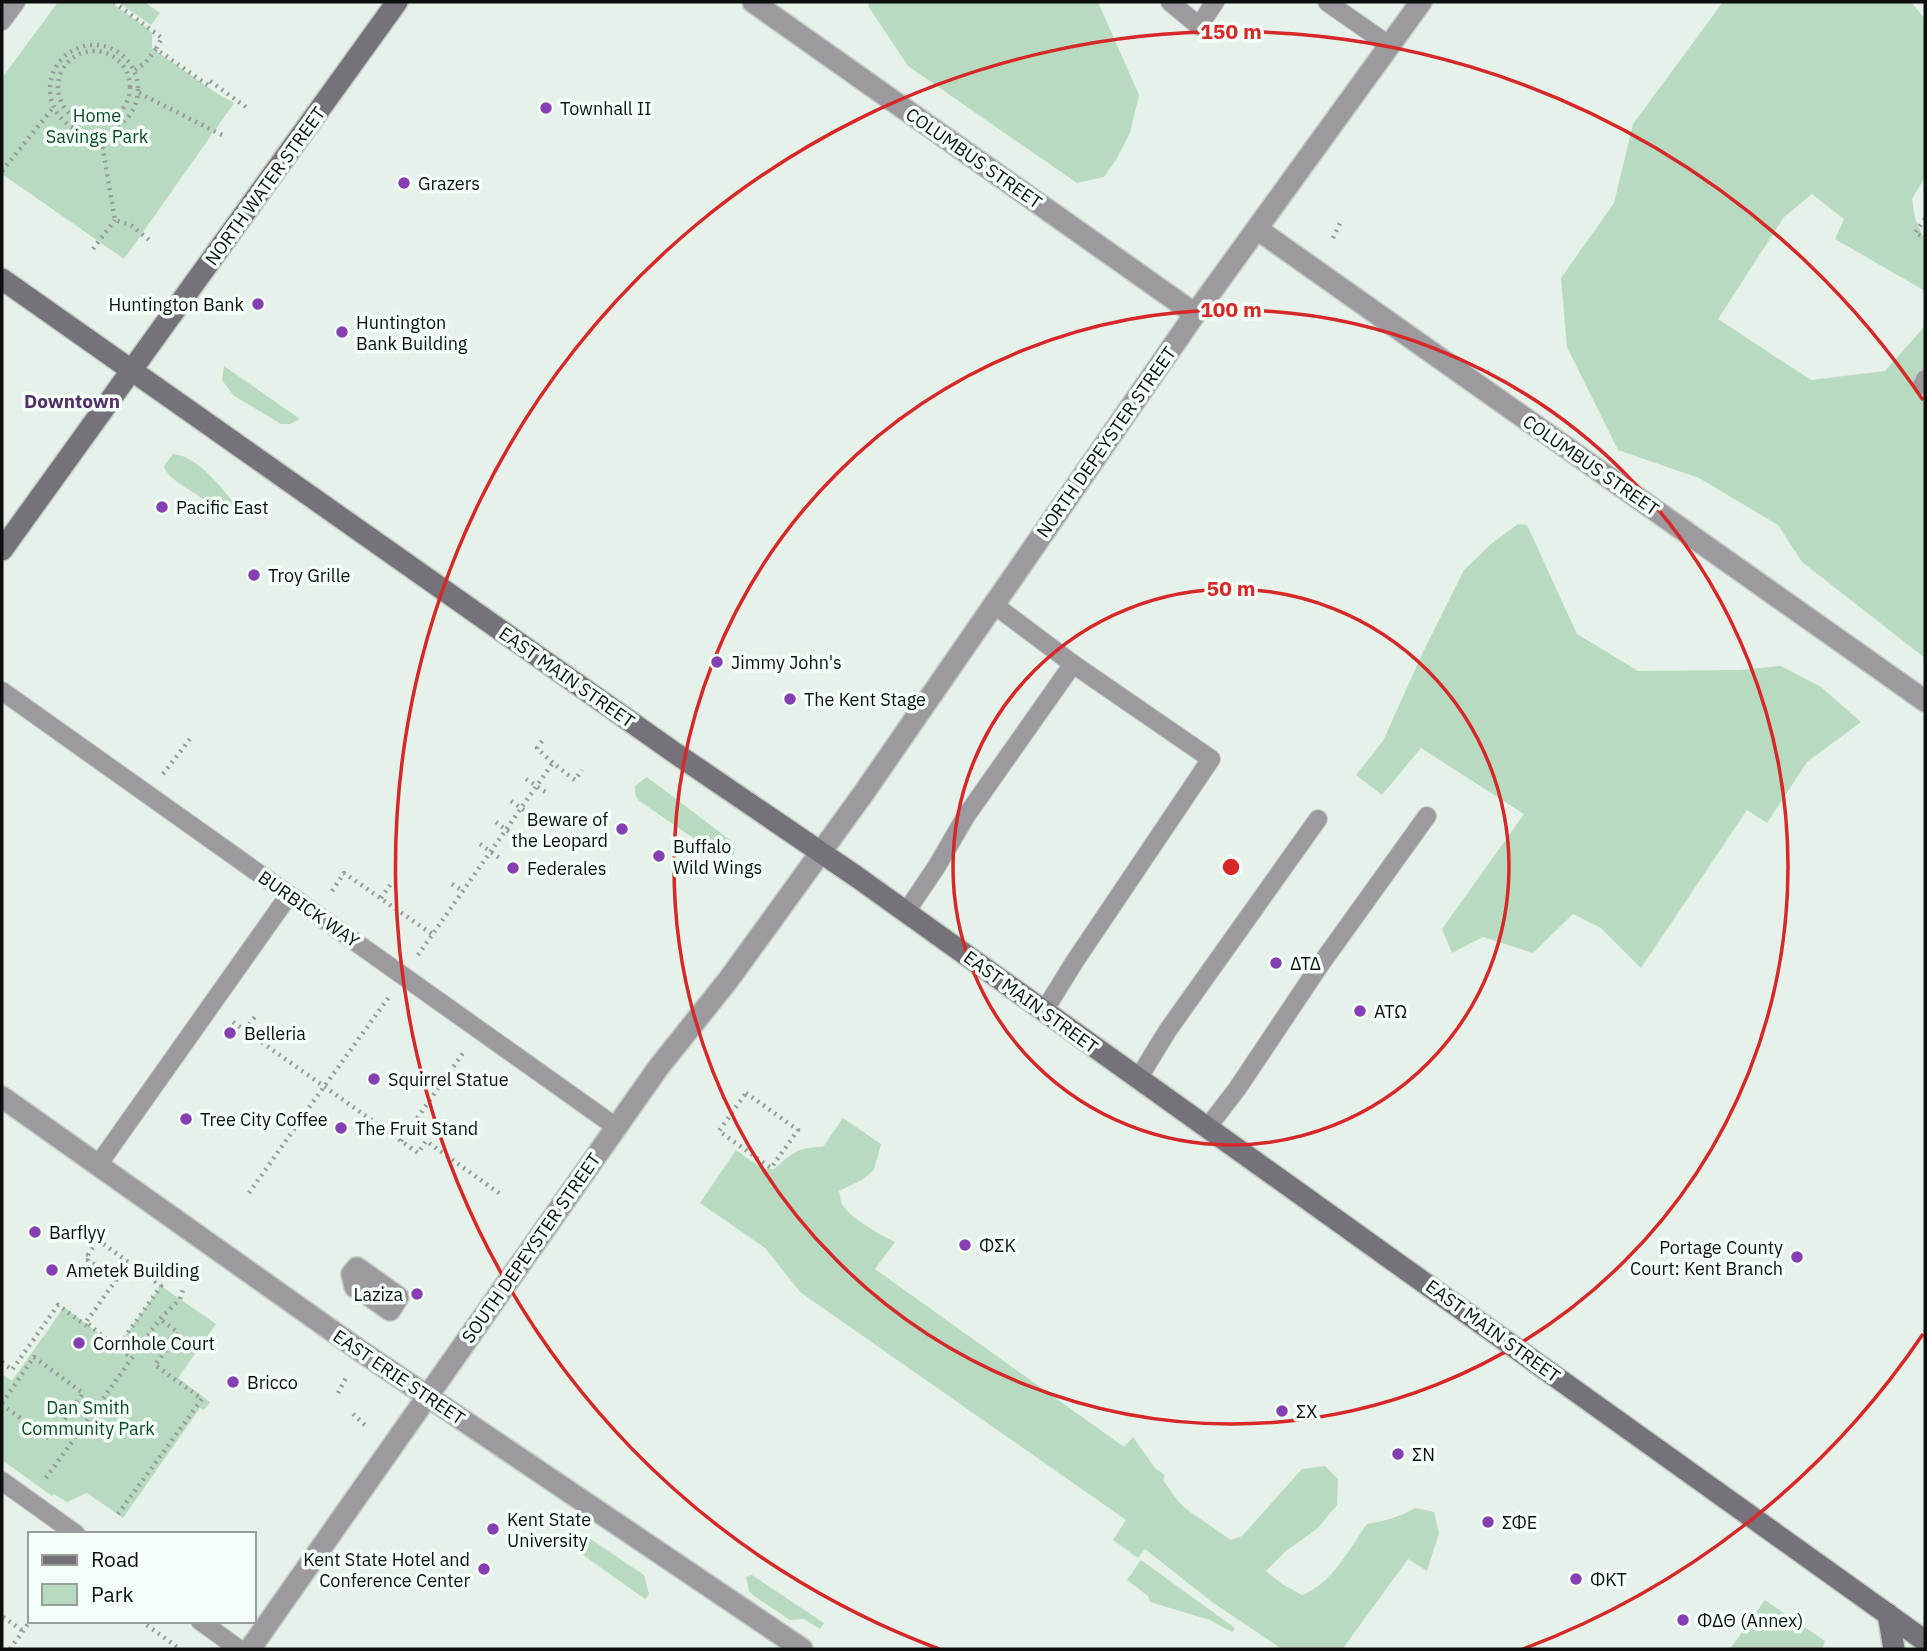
<svg xmlns="http://www.w3.org/2000/svg" width="1927" height="1651" viewBox="0 0 1927 1651" font-family="'IBM Plex Sans',sans-serif">
	<style>
		.green { fill: #b8dac1 }
		.lines { fill: none; stroke-linecap: round; stroke-linejoin: round }
		.lane-casing { stroke: #c3cec6; stroke-width: 20 }
		.street-casing { stroke: #c3cec6; stroke-width: 24 }
		.secondary-casing { stroke: #c3cec6; stroke-width: 24 }
		.path { stroke: #949d97; stroke-width: 4.5; stroke-dasharray: 2 5; stroke-linecap: butt }
		.lane { stroke: #9d9a9f; stroke-width: 18 }
		.street { stroke: #9d9a9f; stroke-width: 21 }
		.secondary { stroke: #767279; stroke-width: 21 }
		.ring { fill: none; stroke: #d62828; stroke-width: 3.5 }
		.poi-dot { fill: #863fb2; stroke: #f4fff7; stroke-width: 2.5 }
		.labels { text-anchor: middle; dominant-baseline: central; stroke-width: 7; stroke-linejoin: round; paint-order: stroke }
		.poi-label { font-size: 18px; fill: #0c0f0d; stroke: #f4fff7; text-anchor: start }
		.park-label { font-size: 18px; fill: #0c4928; stroke: #f4fff7 }
		.street-label { font-size: 18px; fill: #0c0f0d; stroke: #f4fff7 }
		.neighbourhood-label { font-size: 19px; font-weight: bold; fill: #523069; stroke: #f4fff7 }
		.centre { fill: #d62828; stroke: #f4fff7; stroke-width: 3.5 }
		.ring-label { font-size: 21px; text-anchor: middle; font-weight: bold; fill: #d62828; stroke: #f4fff7; stroke-width: 7; stroke-linejoin: round; paint-order: stroke }
	</style>
	<rect width="100%" height="100%" fill="#e6f2e9"/>
	<!-- green -->
	<g class="green">
		<polygon points="58,2 110,2 147,28 152,33 152,48 215,92 234,103 124,259 2,174 2,78"/>
		<polygon points="118,2 144,2 160,13 151,25"/>
		<polygon points="870,2 1098,2 1139,95 1130,133 1116,160 1104,177 1077,183 908,66 868,6"/>
		<polygon points="1723,2 1911,2 1925,19 1925,177 1912,199 1915,218 1925,241 1925,291 1835,239 1844,219 1812,194 1784,217 1718,319 1811,380 1885,371 1925,326 1925,658 1802,562 1778,525 1699,478 1618,450 1567,347 1561,278 1614,203 1633,124"/>
		<polygon points="224,366 300,419 290,424 281,424 233,395 222,380"/>
		<path d="M173 454C196 455 220 486 234 503L232 511 226 513 215 510C204 494 168 483 164 466Z"/>
		<polygon points="1518,524 1527,525 1577,634 1638,671 1740,670 1781,666 1821,687 1861,722 1807,762 1767,823 1747,810 1641,968 1601,928 1573,914 1533,953 1483,937 1452,953 1442,929 1524,814 1421,748 1382,795 1356,775 1383,741 1423,652 1464,570 1491,544"/>
		<polygon points="647,777 730,840 735,849 734,855 718,855 638,800 635,794 635,786"/>
		<path d="M843 1118 881 1144 874 1170 862 1180 839 1191C840 1194 840 1198 841 1202 848 1218 880 1234 895 1242L875 1269 1124 1447 1133 1437 1155 1468 1165 1475 1163 1480 1178 1501 1186 1509 1231 1540 1242 1536 1302 1469 1325 1466 1338 1479 1337 1505 1318 1528 1286 1551 1266 1571 1282 1584 1302 1595C1332 1584 1349 1549 1367 1524 1385 1521 1399 1517 1415 1508L1434 1512 1439 1533 1427 1571 1408 1559 1344 1647 1347 1649H1282L1212 1602 1145 1549 1138 1558 1113 1540 1126 1520 800 1292 765 1248 700 1203 736 1150 763 1169H774C793 1153 797 1147 823 1147Z"/>
		<polygon points="161,1286 216,1324 178,1378 210,1402 204,1410 200,1408 123,1518 87,1493 67,1502 54,1494 52,1496 2,1460 2,1374 12,1381 64,1307 117,1347"/>
		<polygon points="586,1536 644,1575 649,1594 645,1599 576,1550"/>
		<polygon points="1141,1560 1235,1628 1232,1632 1210,1620 1150,1602 1148,1596 1127,1580"/>
		<polygon points="752,1575 824,1623 820,1629 804,1619 790,1620 754,1596 749,1591 746,1577"/>
		<polygon points="1765,1600 1825,1641 1822,1649 1730,1649"/>
	</g>
	<g class="lines">
		<defs>
			<g id="lane">
				<polyline points="1170,2 1199,26 1215,2"/>
				<polyline points="1327,2 1390,46"/>
				<polyline points="2,21 16,2"/>
				<polyline points="1922,385 1925,379"/>
				<polyline points="993,604 1073,664 1211,759 1075,961 1044,1011"/>
				<polyline points="2,691 616,1127"/>
				<polyline points="906,912 937,866 966,816 1073,664"/>
				<polyline points="1138,1079 1168,1030 1318,819"/>
				<polyline points="1207,1128 1237,1089 1320,965 1427,816"/>
				<polyline points="98,1165 289,895"/>
				<polyline points="2,1481 76,1534"/>
				<polyline points="200,1621 239,1649"/>
			</g>
			<g id="street">
				<polyline points="753,2 1195,314"/>
				<polyline points="1257,229 1925,701"/>
				<polyline points="2,1097 362,1352 802,1649"/>
				<polygon points="357,1268 398,1297 390,1310 363,1291 361,1286 355,1287 352,1274"/>
				<polyline points="250,1649 658,1068 729,979 863,794 1195,314 1421,2"/>
			</g>
			<g id="secondary">
				<polyline points="2,279 675,753 857,877 1925,1641"/>
				<polyline points="2,550 397,2"/>
				<polyline points="1888,1614 1894,1649"/>
			</g>
		</defs>
		<!-- lane casing -->
		<use href="#lane" class="lane-casing"/>
		<!-- street casing -->
		<use href="#street" class="street-casing"/>
		<!-- secondary casing -->
		<use href="#secondary" class="secondary-casing"/>
		<!-- path -->
		<g class="path">
			<polyline points="114,2 162,38 156,49"/>
			<circle cx="94" cy="89" r="44"/>
			<circle cx="94" cy="87" r="36"/>
			<polyline points="135,70 145,63 156,49 208,85 210,81 246,107"/>
			<polyline points="139,93 224,136"/>
			<polyline points="100,133 115,220 132,226 149,240"/>
			<polyline points="2,171 53,108"/>
			<polyline points="1925,219 1915,233 1925,238"/>
			<polyline points="1333,238 1341,221"/>
			<polyline points="93,249 115,220"/>
			<path d="M542 741 537 748C549 760 561 770 575 780L582 770"/>
			<polyline points="163,774 190,739"/>
			<polyline points="526,779 547,793"/>
			<polyline points="511,801 531,815"/>
			<polyline points="496,822 516,837"/>
			<polyline points="480,844 501,859"/>
			<polyline points="452,884 463,891"/>
			<polyline points="332,891 344,873 432,934"/>
			<polyline points="381,898 393,881"/>
			<polyline points="418,955 552,764"/>
			<polyline points="233,1022 418,1153 426,1141 503,1196"/>
			<polyline points="245,1030 257,1014"/>
			<polygon points="746,1093 798,1130 771,1168 719,1131"/>
			<polyline points="305,1113 389,997"/>
			<polyline points="401,1141 463,1053"/>
			<polyline points="249,1193 297,1125"/>
			<polygon points="98,1240 161,1286 117,1348 86,1322 116,1280 88,1260 90,1256 88,1255"/>
			<polyline points="115,1346 132,1358"/>
			<polyline points="2,1362 12,1370 58,1305 88,1327"/>
			<polyline points="338,1393 347,1376"/>
			<polyline points="2,1403 34,1357 83,1393 50,1439 2,1405"/>
			<polyline points="353,1414 366,1426"/>
			<polyline points="46,1478 160,1319 180,1299 184,1286"/>
			<polyline points="118,1514 202,1399 155,1365 179,1333 160,1319"/>
			<polyline points="3,1617 23,1631"/>
			<polyline points="141,1621 180,1649"/>
			<polyline points="10,1649 30,1621"/>
		</g>
		<!-- lane -->
		<use href="#lane" class="lane"/>
		<!-- street -->
		<use href="#street" class="street"/>
		<!-- secondary -->
		<use href="#secondary" class="secondary"/>
	</g>
	<!-- distance rings -->
	<g class="ring">
		<circle cx="1231" cy="867" r="278"/>
		<circle cx="1231" cy="867" r="557"/>
		<path d="M1923 1334A835 835 0 0 1 1523 1649M939 1649A835 835 0 1 1 1923 400"/>
	</g>
	<!-- markers -->
	<g class="poi-dot">
		<circle cx="546" cy="108" r="7"/>
		<circle cx="404" cy="183" r="7"/>
		<circle cx="258" cy="304" r="7"/>
		<circle cx="342" cy="332" r="7"/>
		<circle cx="162" cy="507" r="7"/>
		<circle cx="254" cy="575" r="7"/>
		<circle cx="717" cy="662" r="7"/>
		<circle cx="790" cy="699" r="7"/>
		<circle cx="622" cy="829" r="7"/>
		<circle cx="659" cy="856" r="7"/>
		<circle cx="513" cy="868" r="7"/>
		<circle cx="1276" cy="963" r="7"/>
		<circle cx="1360" cy="1011" r="7"/>
		<circle cx="230" cy="1033" r="7"/>
		<circle cx="374" cy="1079" r="7"/>
		<circle cx="186" cy="1119" r="7"/>
		<circle cx="341" cy="1128" r="7"/>
		<circle cx="35" cy="1232" r="7"/>
		<circle cx="965" cy="1245" r="7"/>
		<circle cx="1797" cy="1257" r="7"/>
		<circle cx="52" cy="1270" r="7"/>
		<circle cx="417" cy="1294" r="7"/>
		<circle cx="79" cy="1343" r="7"/>
		<circle cx="233" cy="1382" r="7"/>
		<circle cx="1282" cy="1411" r="7"/>
		<circle cx="1398" cy="1454" r="7"/>
		<circle cx="1488" cy="1522" r="7"/>
		<circle cx="493" cy="1529" r="7"/>
		<circle cx="484" cy="1569" r="7"/>
		<circle cx="1576" cy="1579" r="7"/>
		<circle cx="1683" cy="1620" r="7"/>
	</g>
	<g class="labels">
		<!-- poi labels -->
		<g class="poi-label">
			<text x="560" y="108">Townhall II</text>
			<text x="418" y="183">Grazers</text>
			<text x="244" y="304" text-anchor="end">Huntington Bank</text>
			<text x="356" y="322">Huntington<tspan x="356" dy="21">Bank Building</tspan></text>
			<text x="176" y="507">Pacific East</text>
			<text x="268" y="575">Troy Grille</text>
			<text x="731" y="662">Jimmy John's</text>
			<text x="804" y="699">The Kent Stage</text>
			<text x="608" y="819" text-anchor="end">Beware of<tspan x="608" dy="21">the Leopard</tspan></text>
			<text x="673" y="846">Buffalo<tspan x="673" dy="21">Wild Wings</tspan></text>
			<text x="527" y="868">Federales</text>
			<text x="1290" y="963">ΔΤΔ</text>
			<text x="1374" y="1011">ΑΤΩ</text>
			<text x="244" y="1033">Belleria</text>
			<text x="388" y="1079">Squirrel Statue</text>
			<text x="200" y="1119">Tree City Coffee</text>
			<text x="355" y="1128">The Fruit Stand</text>
			<text x="49" y="1232">Barflyy</text>
			<text x="979" y="1245">ΦΣΚ</text>
			<text x="1783" y="1247" text-anchor="end">Portage County<tspan x="1783" dy="21">Court: Kent Branch</tspan></text>
			<text x="66" y="1270">Ametek Building</text>
			<text x="403" y="1294" text-anchor="end">Laziza</text>
			<text x="93" y="1343">Cornhole Court</text>
			<text x="247" y="1382">Bricco</text>
			<text x="1296" y="1411">ΣΧ</text>
			<text x="1412" y="1454">ΣΝ</text>
			<text x="507" y="1519">Kent State<tspan x="507" dy="21">University</tspan></text>
			<text x="1502" y="1522">ΣΦΕ</text>
			<text x="470" y="1559" text-anchor="end">Kent State Hotel and<tspan x="470" dy="21">Conference Center</tspan></text>
			<text x="1590" y="1579">ΦΚΤ</text>
			<text x="1697" y="1620">ΦΔΘ (Annex)</text>
		</g>
		<!-- park labels -->
		<g class="park-label">
			<text x="97" y="115">Home<tspan x="97" dy="21">Savings Park</tspan></text>
			<text x="88" y="1407">Dan Smith<tspan x="88" dy="21">Community Park</tspan></text>
		</g>
		<!-- street labels -->
		<g class="street-label">
			<text transform="translate(974 158) rotate(35)">COLUMBUS STREET</text>
			<text transform="translate(265 186) rotate(-54)">NORTH WATER STREET</text>
			<text transform="translate(1106 442) rotate(-55)">NORTH DEPEYSTER STREET</text>
			<text transform="translate(1591 465) rotate(35)">COLUMBUS STREET</text>
			<text transform="translate(567 677) rotate(35)">EAST MAIN STREET</text>
			<text transform="translate(309 909) rotate(35)">BURBICK WAY</text>
			<text transform="translate(1031 1002) rotate(36)">EAST MAIN STREET</text>
			<text transform="translate(531 1248) rotate(-55)">SOUTH DEPEYSTER STREET</text>
			<text transform="translate(1493 1331) rotate(36)">EAST MAIN STREET</text>
			<text transform="translate(399 1377) rotate(34)">EAST ERIE STREET</text>
		</g>
		<!-- neighbourhood labels -->
		<g class="neighbourhood-label">
			<text x="72" y="401">Downtown</text>
		</g>
	</g>
	<circle cx="1231" cy="867" r="10" class="centre"/>
	<g class="ring-label">
		<text x="1231" y="39">150 m</text>
		<text x="1231" y="317">100 m</text>
		<text x="1231" y="596">50 m</text>
	</g>
	<!-- border -->
	<rect width="1927" height="1651" fill="none" stroke="#0c0f0d" stroke-width="7"/>
	<!-- legend -->
	<rect x="28" y="1532" width="228" height="91" fill="#f4fff7" stroke="#979f99" stroke-width="2"/>
	<rect x="42" y="1555" width="35" height="10" fill="#767279" stroke="#979f99" stroke-width="2"/>
	<text x="91" y="1567" font-size="21" fill="#0c0f0d">Road</text>
	<rect x="42" y="1584" width="35" height="21" fill="#b8dac1" stroke="#979f99" stroke-width="2"/>
	<text x="91" y="1602" font-size="21" fill="#0c0f0d">Park</text>
</svg>
